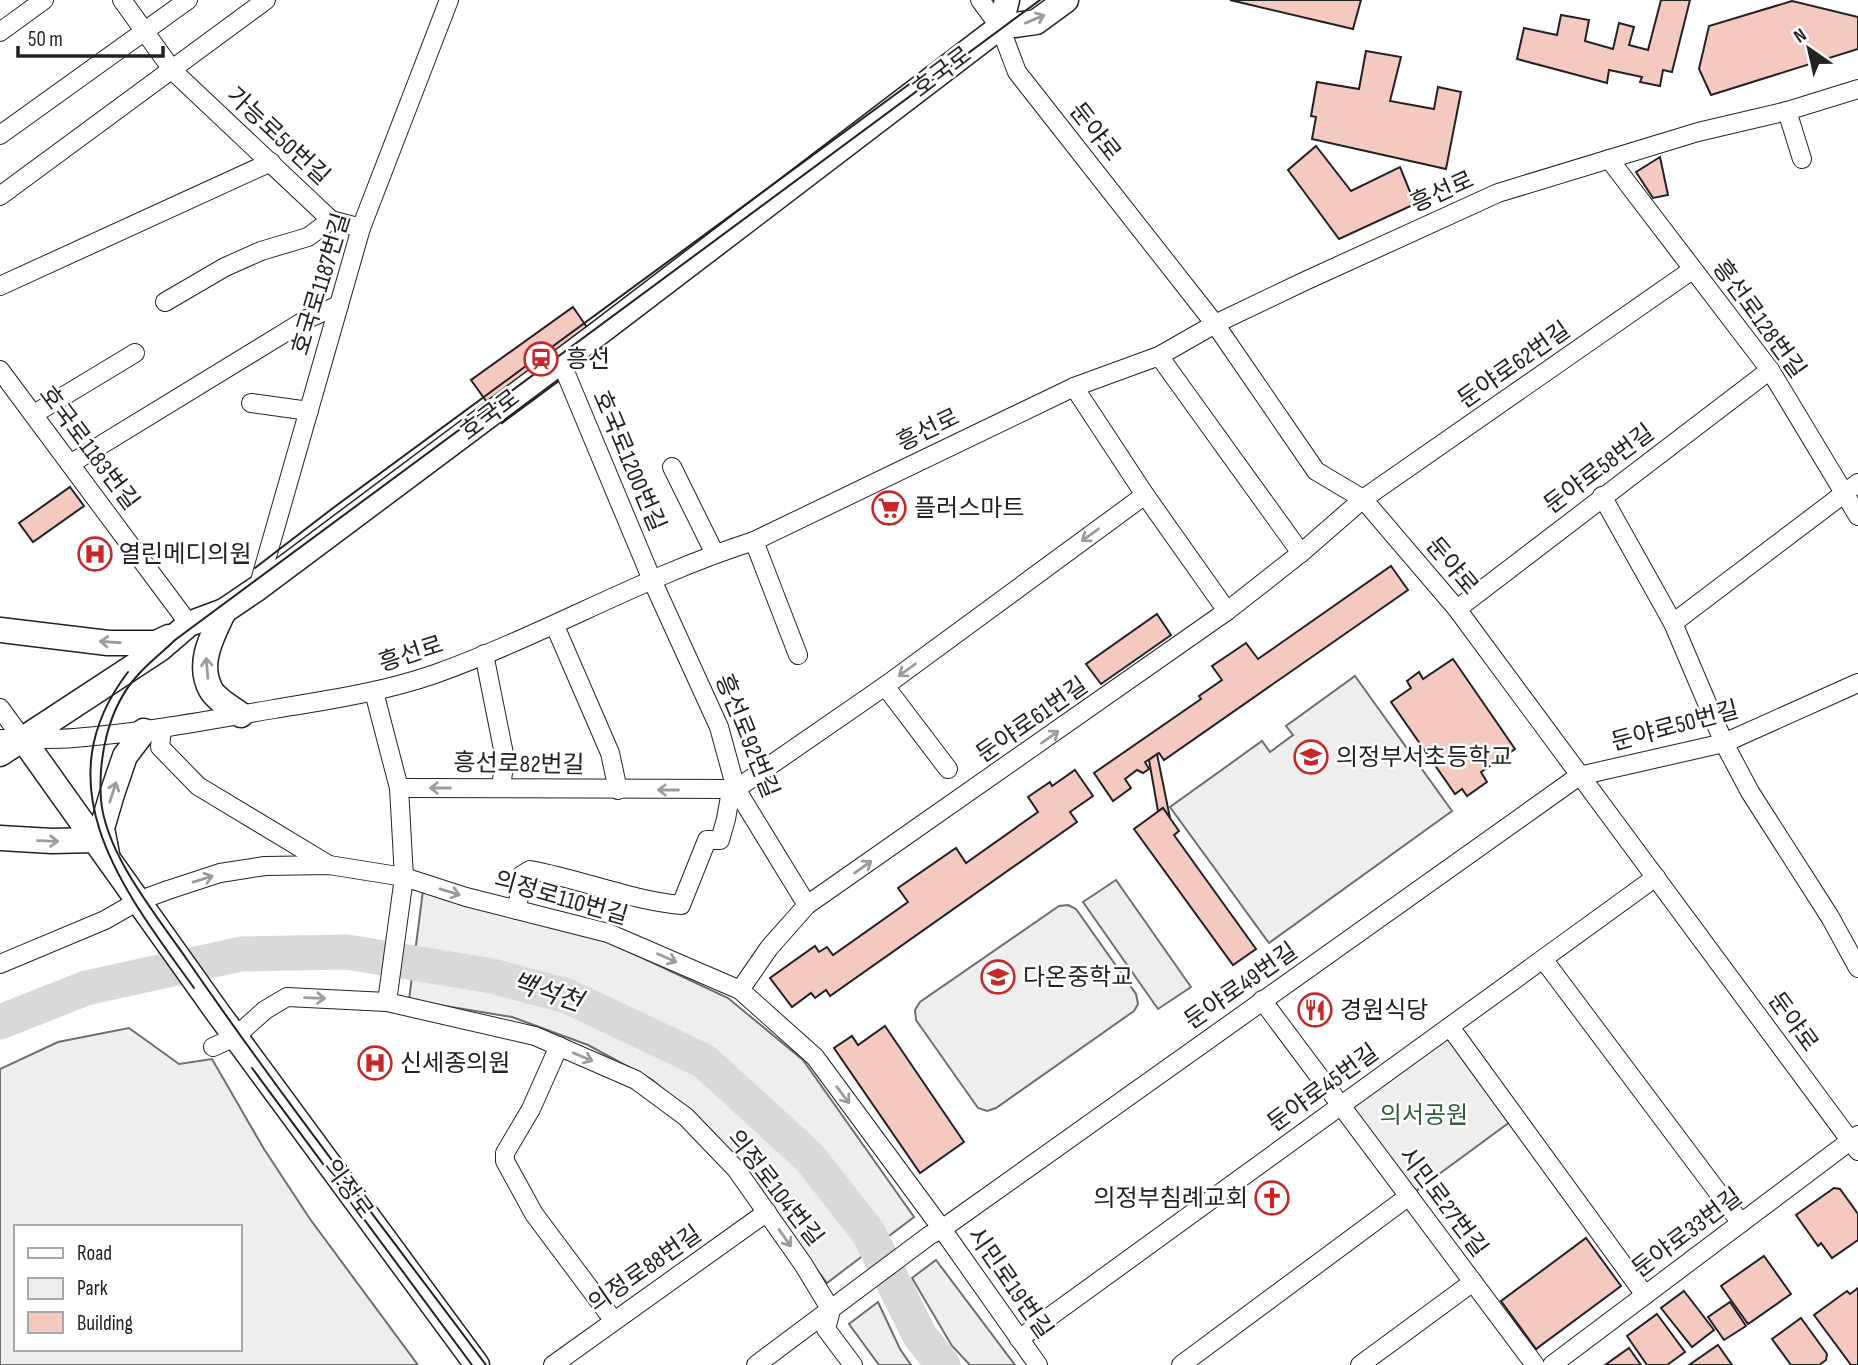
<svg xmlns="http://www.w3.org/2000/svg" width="1858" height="1365" viewBox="0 0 1858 1365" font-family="'Sofia Sans Condensed','Noto Sans KR',sans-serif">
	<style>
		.green { fill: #eee; stroke: #6f6f6f; stroke-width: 2; fill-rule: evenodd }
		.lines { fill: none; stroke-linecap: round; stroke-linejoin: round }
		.river { stroke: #d9d9d9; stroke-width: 35 }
		.building { fill: #f3c9c0; stroke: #222; stroke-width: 2 }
		.street-casing { stroke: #222; stroke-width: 20 }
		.secondary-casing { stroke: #222; stroke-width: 27 }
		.street { stroke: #fff; stroke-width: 18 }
		.secondary { stroke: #fff; stroke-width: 24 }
		.tram { stroke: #222; stroke-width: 2 }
		.oneway { stroke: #9c9c9c }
		.labels { text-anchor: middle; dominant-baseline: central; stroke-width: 5; stroke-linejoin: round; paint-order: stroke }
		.street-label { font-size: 24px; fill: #222; stroke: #fff }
		.poi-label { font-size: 24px; fill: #222; stroke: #fff; text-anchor: start }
		.park-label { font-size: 24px; fill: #2f5e38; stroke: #fff }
		.water-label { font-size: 26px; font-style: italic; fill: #222; stroke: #fff }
	</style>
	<rect width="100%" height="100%" fill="#fff"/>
	<!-- green -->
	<g class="green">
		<polygon points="1355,676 1452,811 1269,943 1170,807 1262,741 1270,752 1293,735 1286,726"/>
		<polygon points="1116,880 1191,987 1158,1009 1083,902"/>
		<polygon points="423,890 600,938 728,998 803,1060 914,1217 827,1283 709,1128 651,1079 588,1045 512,1017 409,1000"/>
		<polygon points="1068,905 1076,909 1136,994 1138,1004 1134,1011 996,1108 987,1111 978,1108 916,1020 915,1010 920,1002 1059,906"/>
		<polygon points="1450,1027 1514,1119 1409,1196 1340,1105"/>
		<path d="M129 1028 179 1064 212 1059 264 1149 310 1219 418 1365H0V1069L58 1042ZM16 1227H240V1349H16Z"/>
		<polygon points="936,1260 1015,1365 970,1365 952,1346 912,1278"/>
		<polygon points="878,1302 900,1349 911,1365 879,1365 849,1324"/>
	</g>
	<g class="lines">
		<!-- river -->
		<polyline class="river" points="0,1022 86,988 241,954 347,952 492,976 567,996 704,1061 809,1157 868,1232 920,1336 943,1365"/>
	</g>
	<!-- building -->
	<g class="building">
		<polygon points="1230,0 1361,0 1353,29"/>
		<polygon points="1661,0 1690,0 1672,72 1663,70 1660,86 1640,82 1642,77 1609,70 1607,83 1517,59 1524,28 1557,35 1561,15 1589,20 1585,41 1613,49 1619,23 1634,27 1629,45 1648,50"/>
		<polygon points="1792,1 1858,17 1858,49 1711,95 1699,69 1709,26"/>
		<polygon points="1366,51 1401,57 1390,101 1434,109 1438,87 1461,92 1446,169 1312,139 1316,117 1311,116 1317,82 1359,89"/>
		<polygon points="1316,146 1351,191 1400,167 1415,204 1339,239 1288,170"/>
		<polygon points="1660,157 1668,195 1653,198 1636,172"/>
		<polygon points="573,307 602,349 502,423 471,380"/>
		<polygon points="70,487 84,506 33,542 19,523"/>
		<polygon points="1391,566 1408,590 1164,760 1159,753 1145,762 1149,769 1143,773 1137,770 1125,779 1131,788 1113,801 1094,773 1201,699 1199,696 1222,680 1212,666 1246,643 1258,659"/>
		<polygon points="1157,614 1171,635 1101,684 1086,664"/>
		<polygon points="1453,659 1515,749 1481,772 1487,782 1467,796 1462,789 1455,794 1391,702 1411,688 1407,681 1419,672 1423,679"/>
		<polygon points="1157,754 1170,818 1163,808 1158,811 1149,760"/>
		<polygon points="1075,770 1093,796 1070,812 1077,822 830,996 826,990 815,998 811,993 792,1007 770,978 815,946 819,952 827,947 833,955 908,902 898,888 956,848 966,863 1038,812 1028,797 1050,782 1052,786"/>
		<polygon points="1163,808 1179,831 1174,835 1256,949 1233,965 1134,829"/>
		<polygon points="885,1026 964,1142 920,1173 834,1048 852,1036 858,1045"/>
		<polygon points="1834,1188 1840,1189 1858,1214 1858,1240 1832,1258 1821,1243 1818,1246 1796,1215"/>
		<polygon points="1586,1238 1621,1286 1536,1349 1501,1301"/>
		<polygon points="1764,1256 1791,1294 1748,1324 1721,1286"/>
		<polygon points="1858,1288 1858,1365 1851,1365 1814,1315 1847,1291 1850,1294"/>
		<polygon points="1684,1291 1714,1330 1692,1347 1661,1308"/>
		<polygon points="1730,1302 1746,1326 1724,1340 1708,1317"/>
		<polygon points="1657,1314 1685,1352 1667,1365 1647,1365 1627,1336"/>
		<polygon points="1801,1318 1827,1354 1826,1360 1819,1365 1791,1365 1772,1339"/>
		<polygon points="1718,1345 1732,1365 1689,1365"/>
		<polygon points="1629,1348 1641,1365 1605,1365"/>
	</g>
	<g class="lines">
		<defs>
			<g id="street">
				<polyline points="122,0 173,71 331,220 361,228"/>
				<polyline points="980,0 1000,27 1017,72 1215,324 1316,471 1363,499 1457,609 1858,1151"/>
				<polyline points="0,32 44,0"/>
				<polyline points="1787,111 1802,159"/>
				<polyline points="0,135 188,0"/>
				<polyline points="1609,159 1770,370 1858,516"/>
				<polyline points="0,196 266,0"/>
				<polyline points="0,286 271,162"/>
				<polyline points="165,302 225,267 261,251 308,237 331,220"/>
				<polyline points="1159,356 1301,553"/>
				<polyline points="561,362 652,580 719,727 736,789 807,905"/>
				<polyline points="0,370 189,624"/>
				<polyline points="1074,387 1145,495 1227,611"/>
				<polyline points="251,403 309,411"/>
				<polyline points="34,414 135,353"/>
				<polyline points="70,464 307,319 339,305"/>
				<polyline points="672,467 715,554"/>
				<polyline points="1602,496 1673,623 1724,743 1750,792 1830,917 1858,968"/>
				<polyline points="754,541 798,655"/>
				<polyline points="258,588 361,228 449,0"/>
				<polyline points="1457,609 1770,370"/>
				<polyline points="1673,623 1858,483"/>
				<polyline points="555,626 610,753 618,790"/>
				<polyline points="484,654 505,759 501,787"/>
				<polyline points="885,686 948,769"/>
				<polyline points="374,692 399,788 404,877 387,1002"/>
				<polyline points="0,708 22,738"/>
				<polyline points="162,729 160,747 198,786 329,865"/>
				<path d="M0 739C25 738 50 740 74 738 142 733 208 720 274 709 329 700 383 692 435 674 544 635 644 576 754 541L1074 387 1159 356 1215 324 1305 281 1498 193 1698 132 1787 111 1858 89"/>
				<polyline points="399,788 736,789 885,686 1145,495"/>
				<path d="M517 910 522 875 530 870C581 879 629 900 681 905L707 840H720L726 819 731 791"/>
				<polyline points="1543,959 1741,1223"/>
				<polyline points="0,964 105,920 138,901 168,890 220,873 265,866 329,865 404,877 466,897 608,933 740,990 815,1057 942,1229 1038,1365"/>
				<polyline points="740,990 769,948 807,905 1227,611 1301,553 1363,499 1692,270"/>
				<polyline points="1262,1000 1535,1365"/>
				<polyline points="1450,1027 1645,1295"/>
				<polyline points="559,1046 531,1109 505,1153 505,1161 534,1214 614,1321"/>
				<polyline points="213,1047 235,1037 265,1010 287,997 387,1002 535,1036 636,1080 686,1117 736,1169 803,1264 831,1310 826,1329 853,1365"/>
				<polyline points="1019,1339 1656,877"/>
				<polyline points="553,1365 767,1212"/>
				<polyline points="756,1365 930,1235 942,1229 1579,776 1724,743 1858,683"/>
				<polyline points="1181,1365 1409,1196"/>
				<polyline points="1360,1365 1473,1282"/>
				<polyline points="1552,1365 1858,1135"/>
			</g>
			<g id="secondary">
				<polyline points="1000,27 1007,0"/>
				<path d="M224 611C213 635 196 663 211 690 216 699 232 708 241 715"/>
				<polyline points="0,630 108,643 156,643 169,637"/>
				<polyline points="22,738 218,1013 477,1365"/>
				<polyline points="0,754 160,649 189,624 224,611 258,588 595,336 1000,27 1036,22 1066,0"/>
				<polyline points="0,838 52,841 96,840"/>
				<polyline points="107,854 102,828 112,794 125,756 144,731"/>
			</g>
		</defs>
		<!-- street casing -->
		<use href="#street" class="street-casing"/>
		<!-- secondary casing -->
		<use href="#secondary" class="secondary-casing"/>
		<!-- street -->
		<use href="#street" class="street"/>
		<!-- secondary -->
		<use href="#secondary" class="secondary"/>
		<!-- tram -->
		<g class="tram">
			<polyline points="255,568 333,508 919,77"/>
			<path d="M128 672C40 787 125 892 194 988"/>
			<polyline points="252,1068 472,1365"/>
			<path d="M486 1365C386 1231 283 1099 188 961 157 916 106 855 101 800 98 758 108 708 137 676 148 663 163 652 175 640L1040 0"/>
		</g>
	</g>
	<!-- one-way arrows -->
	<defs><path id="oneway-shaft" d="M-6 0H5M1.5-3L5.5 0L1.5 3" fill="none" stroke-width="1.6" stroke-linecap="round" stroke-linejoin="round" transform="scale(1.75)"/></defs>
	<g class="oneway">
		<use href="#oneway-shaft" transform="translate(1035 19) rotate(-23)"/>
		<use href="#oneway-shaft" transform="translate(1090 535) rotate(144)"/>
		<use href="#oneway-shaft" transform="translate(110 642) rotate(-176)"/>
		<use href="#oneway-shaft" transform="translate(207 668) rotate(-95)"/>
		<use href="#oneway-shaft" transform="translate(907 670) rotate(144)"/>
		<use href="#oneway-shaft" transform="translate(1050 737) rotate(-35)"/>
		<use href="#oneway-shaft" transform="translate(440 788) rotate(180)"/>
		<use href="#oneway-shaft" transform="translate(668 790) rotate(-180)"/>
		<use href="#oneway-shaft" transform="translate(113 792) rotate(-72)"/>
		<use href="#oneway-shaft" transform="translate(48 841) rotate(2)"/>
		<use href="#oneway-shaft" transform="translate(863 867) rotate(-35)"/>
		<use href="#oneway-shaft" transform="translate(203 879) rotate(-17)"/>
		<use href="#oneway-shaft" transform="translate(450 892) rotate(17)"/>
		<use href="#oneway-shaft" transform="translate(667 958) rotate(24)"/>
		<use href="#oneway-shaft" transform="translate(315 998) rotate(2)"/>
		<use href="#oneway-shaft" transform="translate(583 1057) rotate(23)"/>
		<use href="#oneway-shaft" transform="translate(843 1095) rotate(53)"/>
		<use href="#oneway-shaft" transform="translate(785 1238) rotate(55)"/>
	</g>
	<!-- icons -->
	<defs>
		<symbol id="station-ring" viewBox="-11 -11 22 22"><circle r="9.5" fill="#fff" stroke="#c62828" stroke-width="1.5"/><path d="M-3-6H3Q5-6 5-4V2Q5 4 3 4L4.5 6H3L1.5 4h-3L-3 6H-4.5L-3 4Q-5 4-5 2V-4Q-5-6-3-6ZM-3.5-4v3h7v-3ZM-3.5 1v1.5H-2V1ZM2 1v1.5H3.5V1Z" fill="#c62828"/></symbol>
		<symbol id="supermarket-ring" viewBox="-11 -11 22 22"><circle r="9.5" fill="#fff" stroke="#c62828" stroke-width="1.5"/><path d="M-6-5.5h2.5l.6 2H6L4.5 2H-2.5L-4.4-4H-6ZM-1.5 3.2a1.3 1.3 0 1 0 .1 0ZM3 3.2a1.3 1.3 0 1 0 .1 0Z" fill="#c62828"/></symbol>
		<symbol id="hospital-ring" viewBox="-11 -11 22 22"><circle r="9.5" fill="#fff" stroke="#c62828" stroke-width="1.5"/><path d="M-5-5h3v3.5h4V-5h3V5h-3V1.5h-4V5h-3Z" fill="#c62828"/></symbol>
		<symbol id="school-ring" viewBox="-11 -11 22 22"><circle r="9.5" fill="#fff" stroke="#c62828" stroke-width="1.5"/><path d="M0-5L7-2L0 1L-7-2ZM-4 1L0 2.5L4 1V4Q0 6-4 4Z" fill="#c62828"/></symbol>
		<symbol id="restaurant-ring" viewBox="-11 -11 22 22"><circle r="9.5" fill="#fff" stroke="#c62828" stroke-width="1.5"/><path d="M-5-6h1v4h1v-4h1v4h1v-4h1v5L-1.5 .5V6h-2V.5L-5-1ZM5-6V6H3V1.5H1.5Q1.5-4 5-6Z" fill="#c62828"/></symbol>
		<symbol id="church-ring" viewBox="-11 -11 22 22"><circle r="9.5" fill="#fff" stroke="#c62828" stroke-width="1.5"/><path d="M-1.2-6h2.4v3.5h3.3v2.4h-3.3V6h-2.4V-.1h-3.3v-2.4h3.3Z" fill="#c62828"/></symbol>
	</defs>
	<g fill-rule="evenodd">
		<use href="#station-ring" x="522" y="340" width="38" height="38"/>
		<use href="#supermarket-ring" x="870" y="489" width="38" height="38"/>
		<use href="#hospital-ring" x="76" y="535" width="38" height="38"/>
		<use href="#school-ring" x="1292" y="738" width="38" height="38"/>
		<use href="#school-ring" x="979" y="958" width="38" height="38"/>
		<use href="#restaurant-ring" x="1296" y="991" width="38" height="38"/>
		<use href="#hospital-ring" x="356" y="1044" width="38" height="38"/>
		<use href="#church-ring" x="1253" y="1179" width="38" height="38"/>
	</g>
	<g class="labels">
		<!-- street labels -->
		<g class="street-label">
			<text transform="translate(942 72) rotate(-37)">호국로</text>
			<text transform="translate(1095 132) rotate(52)">둔야로</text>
			<text transform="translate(278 136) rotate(43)">가능로50번길</text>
			<text transform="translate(1442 192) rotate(-24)">흥선로</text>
			<text transform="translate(321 284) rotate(-73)">호국로1187번길</text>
			<text transform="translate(1759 319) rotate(54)">흥선로128번길</text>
			<text transform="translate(1514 365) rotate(-35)">둔야로62번길</text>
			<text transform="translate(490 415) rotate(-37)">호국로</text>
			<text transform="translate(928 430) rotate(-26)">흥선로</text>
			<text transform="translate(89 448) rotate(53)">호국로1183번길</text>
			<text transform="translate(629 461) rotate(67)">호국로1200번길</text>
			<text transform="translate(1599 469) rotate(-37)">둔야로58번길</text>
			<text transform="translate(1452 566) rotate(50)">둔야로</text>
			<text transform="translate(411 654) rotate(-18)">흥선로</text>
			<text transform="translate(1032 720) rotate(-35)">둔야로61번길</text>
			<text transform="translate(1675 726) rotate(-15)">둔야로50번길</text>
			<text transform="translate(747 736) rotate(68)">흥선로92번길</text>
			<text transform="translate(519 764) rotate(1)">흥선로82번길</text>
			<text transform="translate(561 898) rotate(16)">의정로110번길</text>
			<text transform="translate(1241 986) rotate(-35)">둔야로49번길</text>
			<text transform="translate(1793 1022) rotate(54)">둔야로</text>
			<text transform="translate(1323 1088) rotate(-36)">둔야로45번길</text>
			<text transform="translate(775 1188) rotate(52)">의정로104번길</text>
			<text transform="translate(348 1189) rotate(54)">의정로</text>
			<text transform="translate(1443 1202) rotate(53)">시민로27번길</text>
			<text transform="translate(1687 1233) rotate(-37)">둔야로33번길</text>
			<text transform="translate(645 1269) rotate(-35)">의정로88번길</text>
			<text transform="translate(1010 1283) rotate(55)">시민로19번길</text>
		</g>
		<!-- poi labels -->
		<g class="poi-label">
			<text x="566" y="359">흥선</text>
			<text x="914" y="508">플러스마트</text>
			<text x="119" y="554">열린메디의원</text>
			<text x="1336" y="757">의정부서초등학교</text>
			<text x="1023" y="977">다온중학교</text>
			<text x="1340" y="1010">경원식당</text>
			<text x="400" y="1063">신세종의원</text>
			<text x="1248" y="1198" text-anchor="end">의정부침례교회</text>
		</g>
		<!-- park labels -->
		<g class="park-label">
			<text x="1424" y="1115">의서공원</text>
		</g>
		<!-- water labels -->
		<g class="water-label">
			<text transform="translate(547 993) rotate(18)">백석천</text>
		</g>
	</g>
	<!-- legend -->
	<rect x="14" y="1225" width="228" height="126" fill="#ffffff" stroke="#a7a7a7" stroke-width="2"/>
	<rect x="28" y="1248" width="35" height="10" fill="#ffffff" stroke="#a7a7a7" stroke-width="2"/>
	<text x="77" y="1260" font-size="21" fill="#222222">Road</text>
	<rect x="28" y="1278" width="35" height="21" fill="#eeeeee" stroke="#a7a7a7" stroke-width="2"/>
	<text x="77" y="1295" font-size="21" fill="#222222">Park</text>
	<rect x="28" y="1312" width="35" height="21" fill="#f3c9c0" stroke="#a7a7a7" stroke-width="2"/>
	<text x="77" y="1330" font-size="21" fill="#222222">Building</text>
	<!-- north arrow -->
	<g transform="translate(1809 49) rotate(326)" stroke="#ffffff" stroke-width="5" paint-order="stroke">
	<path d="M0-5L12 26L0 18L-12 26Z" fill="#222222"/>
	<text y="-10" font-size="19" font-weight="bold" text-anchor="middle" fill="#222222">N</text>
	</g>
	<!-- scale -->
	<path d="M18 46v10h145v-10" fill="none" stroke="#222222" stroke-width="3.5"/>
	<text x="28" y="46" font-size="21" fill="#222222" stroke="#ffffff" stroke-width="5" paint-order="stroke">50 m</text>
</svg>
